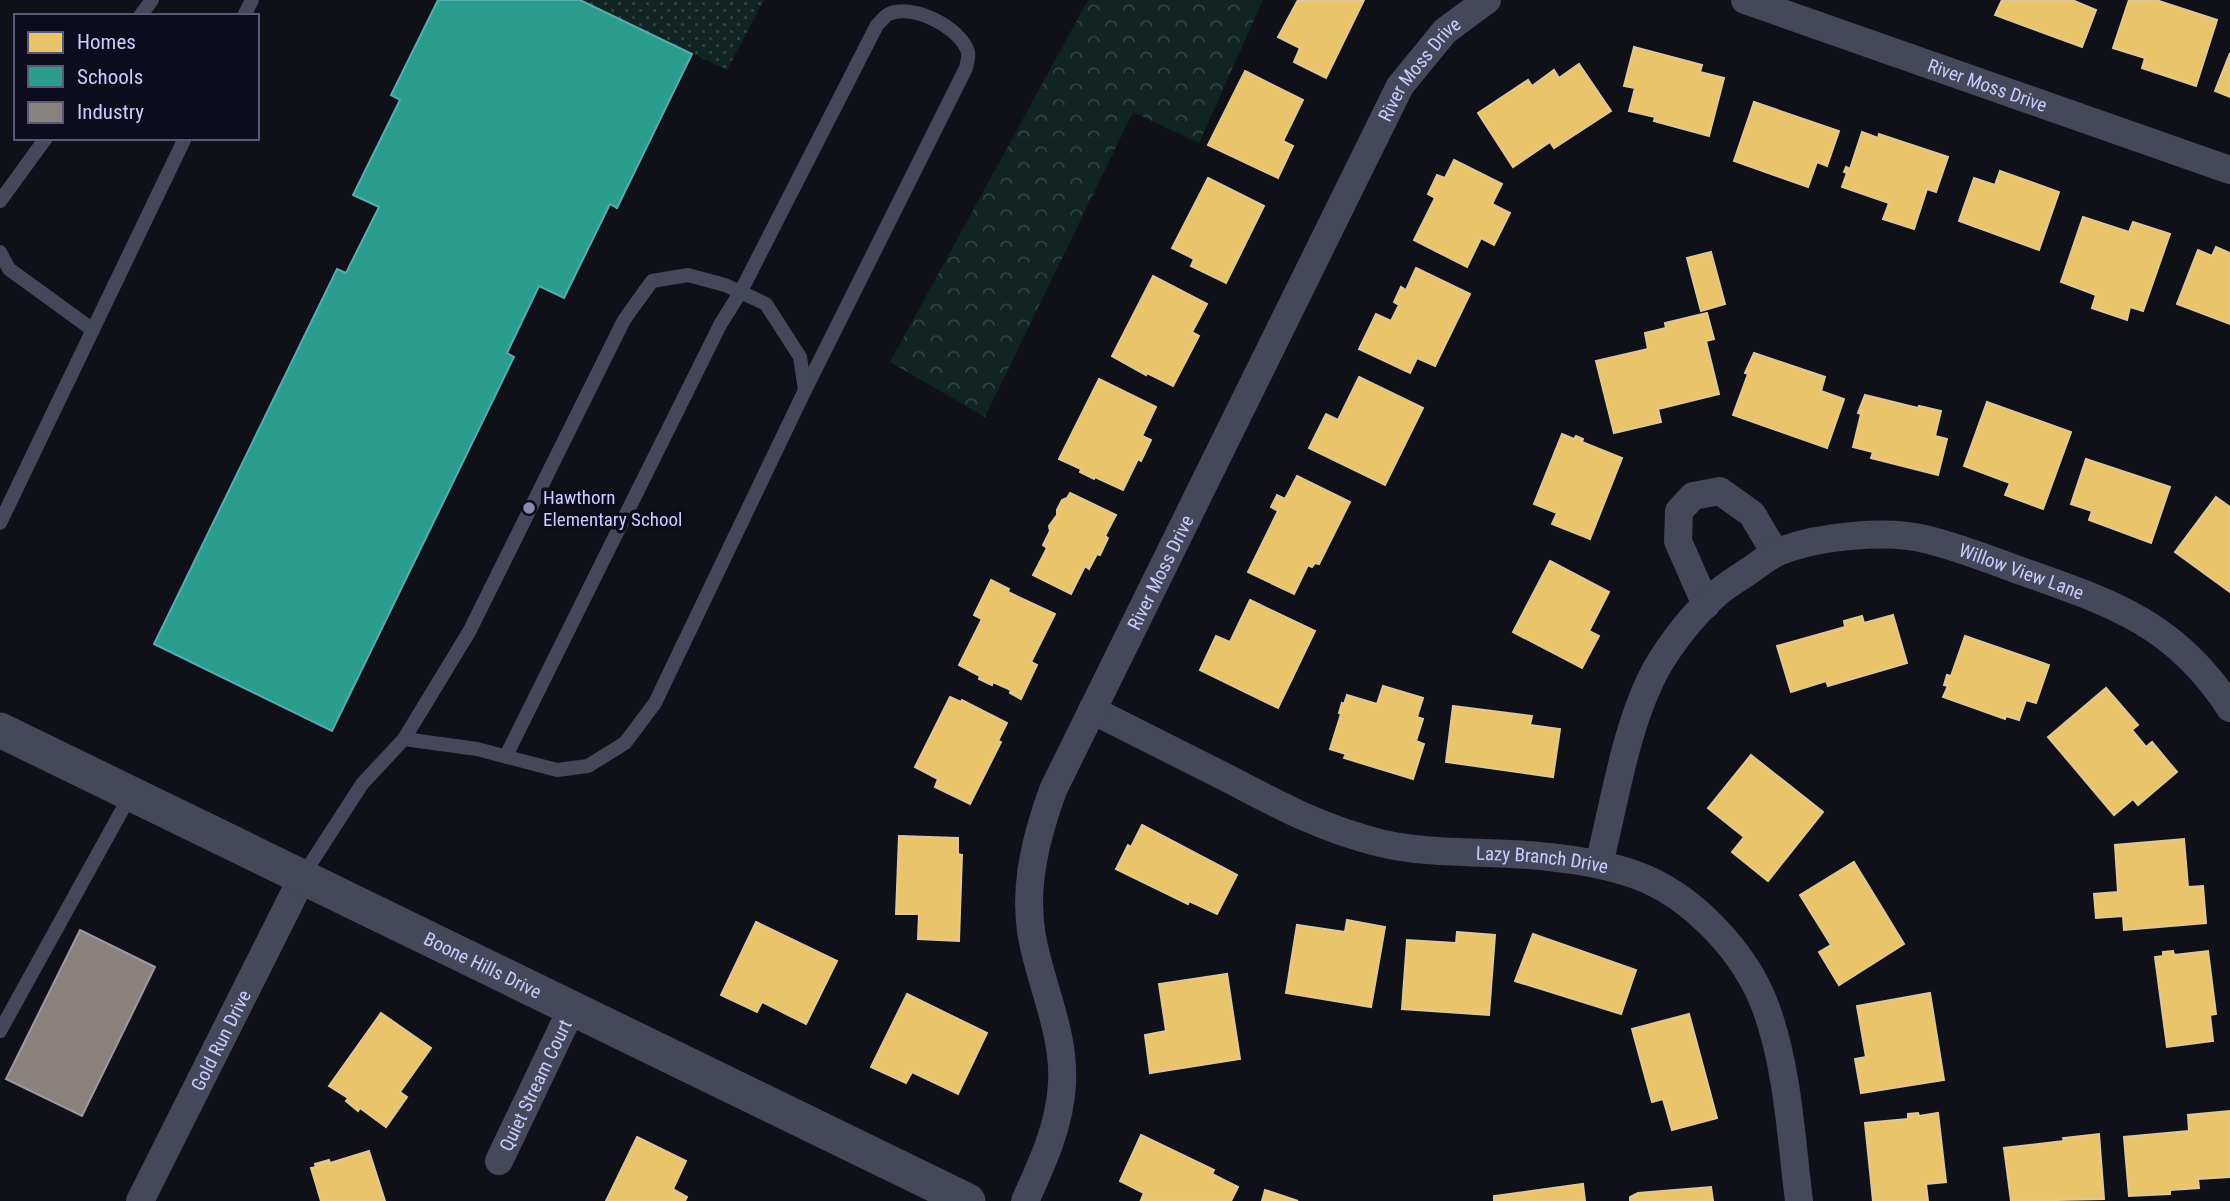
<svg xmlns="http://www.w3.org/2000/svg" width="2230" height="1201" viewBox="0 0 2230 1201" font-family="'Roboto Condensed',sans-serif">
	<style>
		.grass { fill: url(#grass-dots) }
		.forest { fill: url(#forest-crowns) }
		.homes { fill: #e9c46a; stroke: #e0c796; stroke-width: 2 }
		.schools { fill: #2a9d8f; stroke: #5aabb0; stroke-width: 2 }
		.industry { fill: #8a817c; stroke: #9d98a3; stroke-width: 2 }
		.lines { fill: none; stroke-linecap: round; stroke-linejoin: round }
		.service { stroke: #45475a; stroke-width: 14 }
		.minor { stroke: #45475a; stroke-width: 28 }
		.tertiary { stroke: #45475a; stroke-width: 35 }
		.poi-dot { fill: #898bad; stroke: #0c0c1d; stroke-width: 2.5 }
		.labels { text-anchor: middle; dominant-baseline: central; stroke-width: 7; stroke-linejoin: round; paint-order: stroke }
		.street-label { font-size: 19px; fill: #cacdfd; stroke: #0c0c1d }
		.poi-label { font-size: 19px; fill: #cacdfd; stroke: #0c0c1d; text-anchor: start }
	</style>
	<defs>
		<pattern id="grass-dots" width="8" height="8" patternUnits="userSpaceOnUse" patternTransform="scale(1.75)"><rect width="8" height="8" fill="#102421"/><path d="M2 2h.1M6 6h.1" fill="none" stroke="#314342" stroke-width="1.8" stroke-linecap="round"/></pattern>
		<pattern id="forest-crowns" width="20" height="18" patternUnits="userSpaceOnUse" patternTransform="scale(1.75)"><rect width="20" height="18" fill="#102421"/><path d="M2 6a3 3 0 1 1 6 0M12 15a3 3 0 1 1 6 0" fill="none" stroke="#314342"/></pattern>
	</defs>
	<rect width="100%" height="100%" fill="#101019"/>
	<!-- grass -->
	<polygon class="grass" points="580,0 764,0 727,70"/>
	<!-- forest -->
	<polygon class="forest" points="1088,0 1263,0 1199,143 1133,112 985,417 890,362"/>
	<!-- homes -->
	<g class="homes">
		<polygon points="1298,0 1364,0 1326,78 1294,62 1300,48 1278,37"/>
		<polygon points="2002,0 2072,0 2096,10 2082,47 1995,15"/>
		<polygon points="2129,0 2156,0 2217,20 2196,86 2142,68 2145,58 2113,48"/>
		<polygon points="1634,47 1702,65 1700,72 1724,78 1709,136 1654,121 1655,117 1629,111 1635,88 1624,86"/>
		<polygon points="2230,53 2230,97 2215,91"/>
		<polygon points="1579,64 1611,111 1554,148 1550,142 1513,167 1478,113 1528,80 1532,86 1554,70 1559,78"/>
		<polygon points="1245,71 1303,100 1283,141 1293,146 1278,178 1208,145"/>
		<polygon points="1754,102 1839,131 1827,166 1817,162 1808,187 1734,161"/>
		<polygon points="1862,132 1878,138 1879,134 1948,157 1936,192 1927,189 1914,229 1883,219 1889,203 1842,187 1847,173 1844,172 1846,167 1850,169"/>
		<polygon points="1454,160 1502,184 1492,204 1510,213 1494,245 1481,238 1467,267 1414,240 1435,198 1428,194 1437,175 1445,178"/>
		<polygon points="2000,171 2059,192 2039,250 1959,221 1974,178 1995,185"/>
		<polygon points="1208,178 1264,206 1226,283 1191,266 1194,259 1172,248"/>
		<polygon points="2083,217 2129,232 2133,222 2170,234 2143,311 2130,307 2127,320 2092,308 2096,295 2061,282"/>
		<polygon points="2216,247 2230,253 2230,324 2177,304 2198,250 2212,256"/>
		<polygon points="1711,252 1725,304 1701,311 1687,258"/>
		<polygon points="1416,268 1470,294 1435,366 1417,358 1410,373 1359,349 1376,314 1391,321 1399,305 1394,302 1401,287 1406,290"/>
		<polygon points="1153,276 1207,304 1192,332 1199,336 1173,386 1147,373 1146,375 1112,356"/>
		<polygon points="1707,313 1714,339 1706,341 1719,394 1658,409 1661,422 1614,433 1596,361 1648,349 1645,333 1666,328 1665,323"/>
		<polygon points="1754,353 1825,377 1821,391 1844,399 1827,448 1733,415 1748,374 1745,373"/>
		<polygon points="1359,377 1423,408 1385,485 1309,448 1326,414 1338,420"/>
		<polygon points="1099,379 1156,407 1142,436 1151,440 1141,461 1138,459 1123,490 1095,477 1094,479 1080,472 1081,469 1059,459"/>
		<polygon points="1865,395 1918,408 1919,406 1941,411 1935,436 1947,439 1938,475 1871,458 1873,452 1853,447 1861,414 1858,413"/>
		<polygon points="1987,402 2071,432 2043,509 2005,495 2010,483 1964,466"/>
		<polygon points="1562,434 1574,439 1576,436 1583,439 1582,442 1622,458 1590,539 1552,524 1557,513 1534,504"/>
		<polygon points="2086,459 2170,487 2151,543 2089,520 2092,511 2071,504"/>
		<polygon points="1297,476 1350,502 1319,564 1315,563 1312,567 1308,565 1294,594 1248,572 1278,511 1271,507 1277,495 1285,499"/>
		<polygon points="1070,493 1116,515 1105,536 1108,538 1100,555 1097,554 1089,569 1085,566 1071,594 1033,575 1047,548 1043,545 1050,531 1049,526 1057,515 1057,510 1062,500 1067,498"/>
		<polygon points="2216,497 2230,507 2230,592 2175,552"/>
		<polygon points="1550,561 1609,592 1589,631 1599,636 1582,668 1513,632"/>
		<polygon points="991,580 1009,589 1008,592 1055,614 1031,662 1037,665 1021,699 1010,693 1011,690 993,682 992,685 979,679 980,676 959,665 982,619 974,615"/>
		<polygon points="1250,600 1315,631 1278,708 1200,670 1216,636 1230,642"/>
		<polygon points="1893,615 1907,663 1828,686 1826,681 1791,692 1777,646 1845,627 1844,621 1862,616 1864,623"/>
		<polygon points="1965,636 2049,665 2036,703 2026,700 2019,720 2006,716 2005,719 1943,697 1948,686 1944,685 1947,675 1951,676"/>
		<polygon points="1383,686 1423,698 1417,717 1423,719 1416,741 1424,744 1413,779 1344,758 1346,754 1330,749 1341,714 1339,713 1342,703 1344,704 1347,695 1377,704"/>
		<polygon points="2106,688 2138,725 2132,730 2146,747 2152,742 2177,772 2138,805 2133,799 2114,815 2048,737"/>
		<polygon points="950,697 961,702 962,700 1007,723 998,741 1001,742 970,804 935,787 938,779 915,767"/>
		<polygon points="1453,706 1532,716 1530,725 1560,729 1553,777 1446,762"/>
		<polygon points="1751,755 1823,812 1768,881 1732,852 1744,837 1708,808"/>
		<polygon points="1142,825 1237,875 1217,914 1189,901 1188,904 1116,869 1128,845 1131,847"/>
		<polygon points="899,836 958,838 958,854 962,855 959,941 918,939 919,914 896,914"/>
		<polygon points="2184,839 2188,887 2203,886 2206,923 2124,930 2123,916 2096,918 2094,894 2118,892 2115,845"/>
		<polygon points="1854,862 1904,944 1839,985 1819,952 1831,945 1800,895"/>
		<polygon points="1347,920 1385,927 1371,1007 1286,993 1297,925 1345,932"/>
		<polygon points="756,922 837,961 806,1024 762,1002 757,1012 721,995"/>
		<polygon points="1457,932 1495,935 1489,1015 1402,1009 1407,940 1456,943"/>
		<polygon points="1533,934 1636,970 1621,1014 1515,981"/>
		<polygon points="2173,951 2174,955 2208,951 2216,1014 2210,1015 2213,1041 2167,1047 2155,957 2163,956 2163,952"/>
		<polygon points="1227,974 1240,1059 1150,1073 1145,1035 1166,1031 1159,984"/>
		<polygon points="1930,993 1944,1080 1861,1093 1855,1059 1866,1057 1857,1006"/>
		<polygon points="907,994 987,1033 958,1094 912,1072 906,1083 871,1067"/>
		<polygon points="381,1013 431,1048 400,1092 407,1097 386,1127 360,1108 358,1111 346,1101 348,1098 329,1086"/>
		<polygon points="1689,1014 1717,1118 1672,1130 1663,1099 1652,1102 1632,1029"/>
		<polygon points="2230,1111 2230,1177 2198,1179 2199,1188 2170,1190 2170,1194 2129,1196 2124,1137 2189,1131 2188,1115"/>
		<polygon points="1918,1113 1919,1116 1938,1113 1946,1182 1926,1184 1928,1201 1873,1201 1865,1123 1908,1119 1908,1114"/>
		<polygon points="2099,1134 2104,1199 2011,1201 2004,1148 2064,1141 2063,1138"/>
		<polygon points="1141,1135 1214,1170 1212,1174 1238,1187 1231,1201 1141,1200 1144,1193 1120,1181"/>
		<polygon points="637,1137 686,1161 673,1189 687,1197 685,1201 606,1201"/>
		<polygon points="369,1151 385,1201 321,1201 311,1168 316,1167 315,1164 329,1160 330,1163"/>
		<polygon points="1583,1184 1585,1201 1494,1201 1494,1196"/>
		<polygon points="1711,1187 1713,1201 1630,1201 1630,1197 1638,1193"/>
		<polygon points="1265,1190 1298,1201 1262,1201"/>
	</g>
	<!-- schools -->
	<polygon class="schools" points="438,0 580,0 692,54 617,208 610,204 564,298 539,286 507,353 514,357 332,731 154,644 337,269 346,273 379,207 353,195 400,100 391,95"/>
	<!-- industry -->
	<polygon class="industry" points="80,930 155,967 82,1116 6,1079"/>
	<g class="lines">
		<!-- service -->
		<g class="service">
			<polyline points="140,16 152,0"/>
			<polyline points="244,16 252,0"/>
			<polyline points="0,201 46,138"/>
			<polyline points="0,252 9,269 93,330"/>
			<polyline points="0,523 185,138"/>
			<path d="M506 756 720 325 741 291 877 25C881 22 885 15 889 14 913 3 961 28 968 52 969 57 967 63 966 68L805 390"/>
			<polyline points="302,877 362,784 404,739 469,632 624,320 652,281 688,275 725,285 766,304 800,357 805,390 655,703 625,743 588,766 557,770 477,749 404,739"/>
			<polyline points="0,1031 131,794"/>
		</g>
		<!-- minor -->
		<g class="minor">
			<path id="s1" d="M1745 0 2230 170"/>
			<polyline points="1706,605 1678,541 1679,511 1693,496 1720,491 1752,514 1775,553"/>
			<path id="s2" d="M1092 710C1138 733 1183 756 1229 779 1280 806 1323 829 1380 843 1435 856 1493 850 1549 857 1578 860 1608 865 1636 875 1692 895 1746 953 1766 1008 1788 1069 1791 1137 1799 1201"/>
			<path id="s3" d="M1599 864C1614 805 1624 736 1650 681 1663 653 1690 618 1713 597 1724 586 1739 578 1752 569 1760 563 1769 556 1778 552 1818 536 1887 529 1929 540 1961 548 1993 561 2024 572 2113 603 2177 625 2230 708"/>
			<path id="s4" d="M499 1161 572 1008"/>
			<path id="s5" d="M140 1201 302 878"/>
			<path id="s6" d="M1025 1201C1042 1164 1060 1125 1062 1084 1065 1033 1041 986 1032 937 1023 887 1036 837 1053 790L1400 86 1445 31 1487 0"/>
		</g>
		<!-- tertiary -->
		<path class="tertiary" id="s7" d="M0 730 968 1201"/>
	</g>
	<!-- markers -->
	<circle class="poi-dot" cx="529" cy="508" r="7"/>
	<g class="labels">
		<!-- street labels -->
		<g class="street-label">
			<text stroke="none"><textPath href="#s6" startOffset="1234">River Moss Drive</textPath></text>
			<text stroke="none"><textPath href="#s1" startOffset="257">River Moss Drive</textPath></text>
			<text stroke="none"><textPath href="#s3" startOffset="626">Willow View Lane</textPath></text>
			<text stroke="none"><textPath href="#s6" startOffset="667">River Moss Drive</textPath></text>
			<text stroke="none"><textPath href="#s2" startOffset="481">Lazy Branch Drive</textPath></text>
			<text stroke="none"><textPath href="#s7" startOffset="537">Boone Hills Drive</textPath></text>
			<text stroke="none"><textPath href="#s5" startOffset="180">Gold Run Drive</textPath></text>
			<text stroke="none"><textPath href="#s4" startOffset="84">Quiet Stream Court</textPath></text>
		</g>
		<!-- poi labels -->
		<g class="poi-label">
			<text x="543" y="497">Hawthorn<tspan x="543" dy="22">Elementary School</tspan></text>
		</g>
	</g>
	<!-- legend -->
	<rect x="14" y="14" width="245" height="126" fill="#0c0c1d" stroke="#585977" stroke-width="2"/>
	<rect x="28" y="32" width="35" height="21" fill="#e9c46a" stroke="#585977" stroke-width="2"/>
	<text x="77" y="49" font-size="21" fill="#cacdfd">Homes</text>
	<rect x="28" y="66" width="35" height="21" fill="#2a9d8f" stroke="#585977" stroke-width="2"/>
	<text x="77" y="84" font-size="21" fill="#cacdfd">Schools</text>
	<rect x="28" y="102" width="35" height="21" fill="#8a817c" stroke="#585977" stroke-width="2"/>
	<text x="77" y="119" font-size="21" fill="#cacdfd">Industry</text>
</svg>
